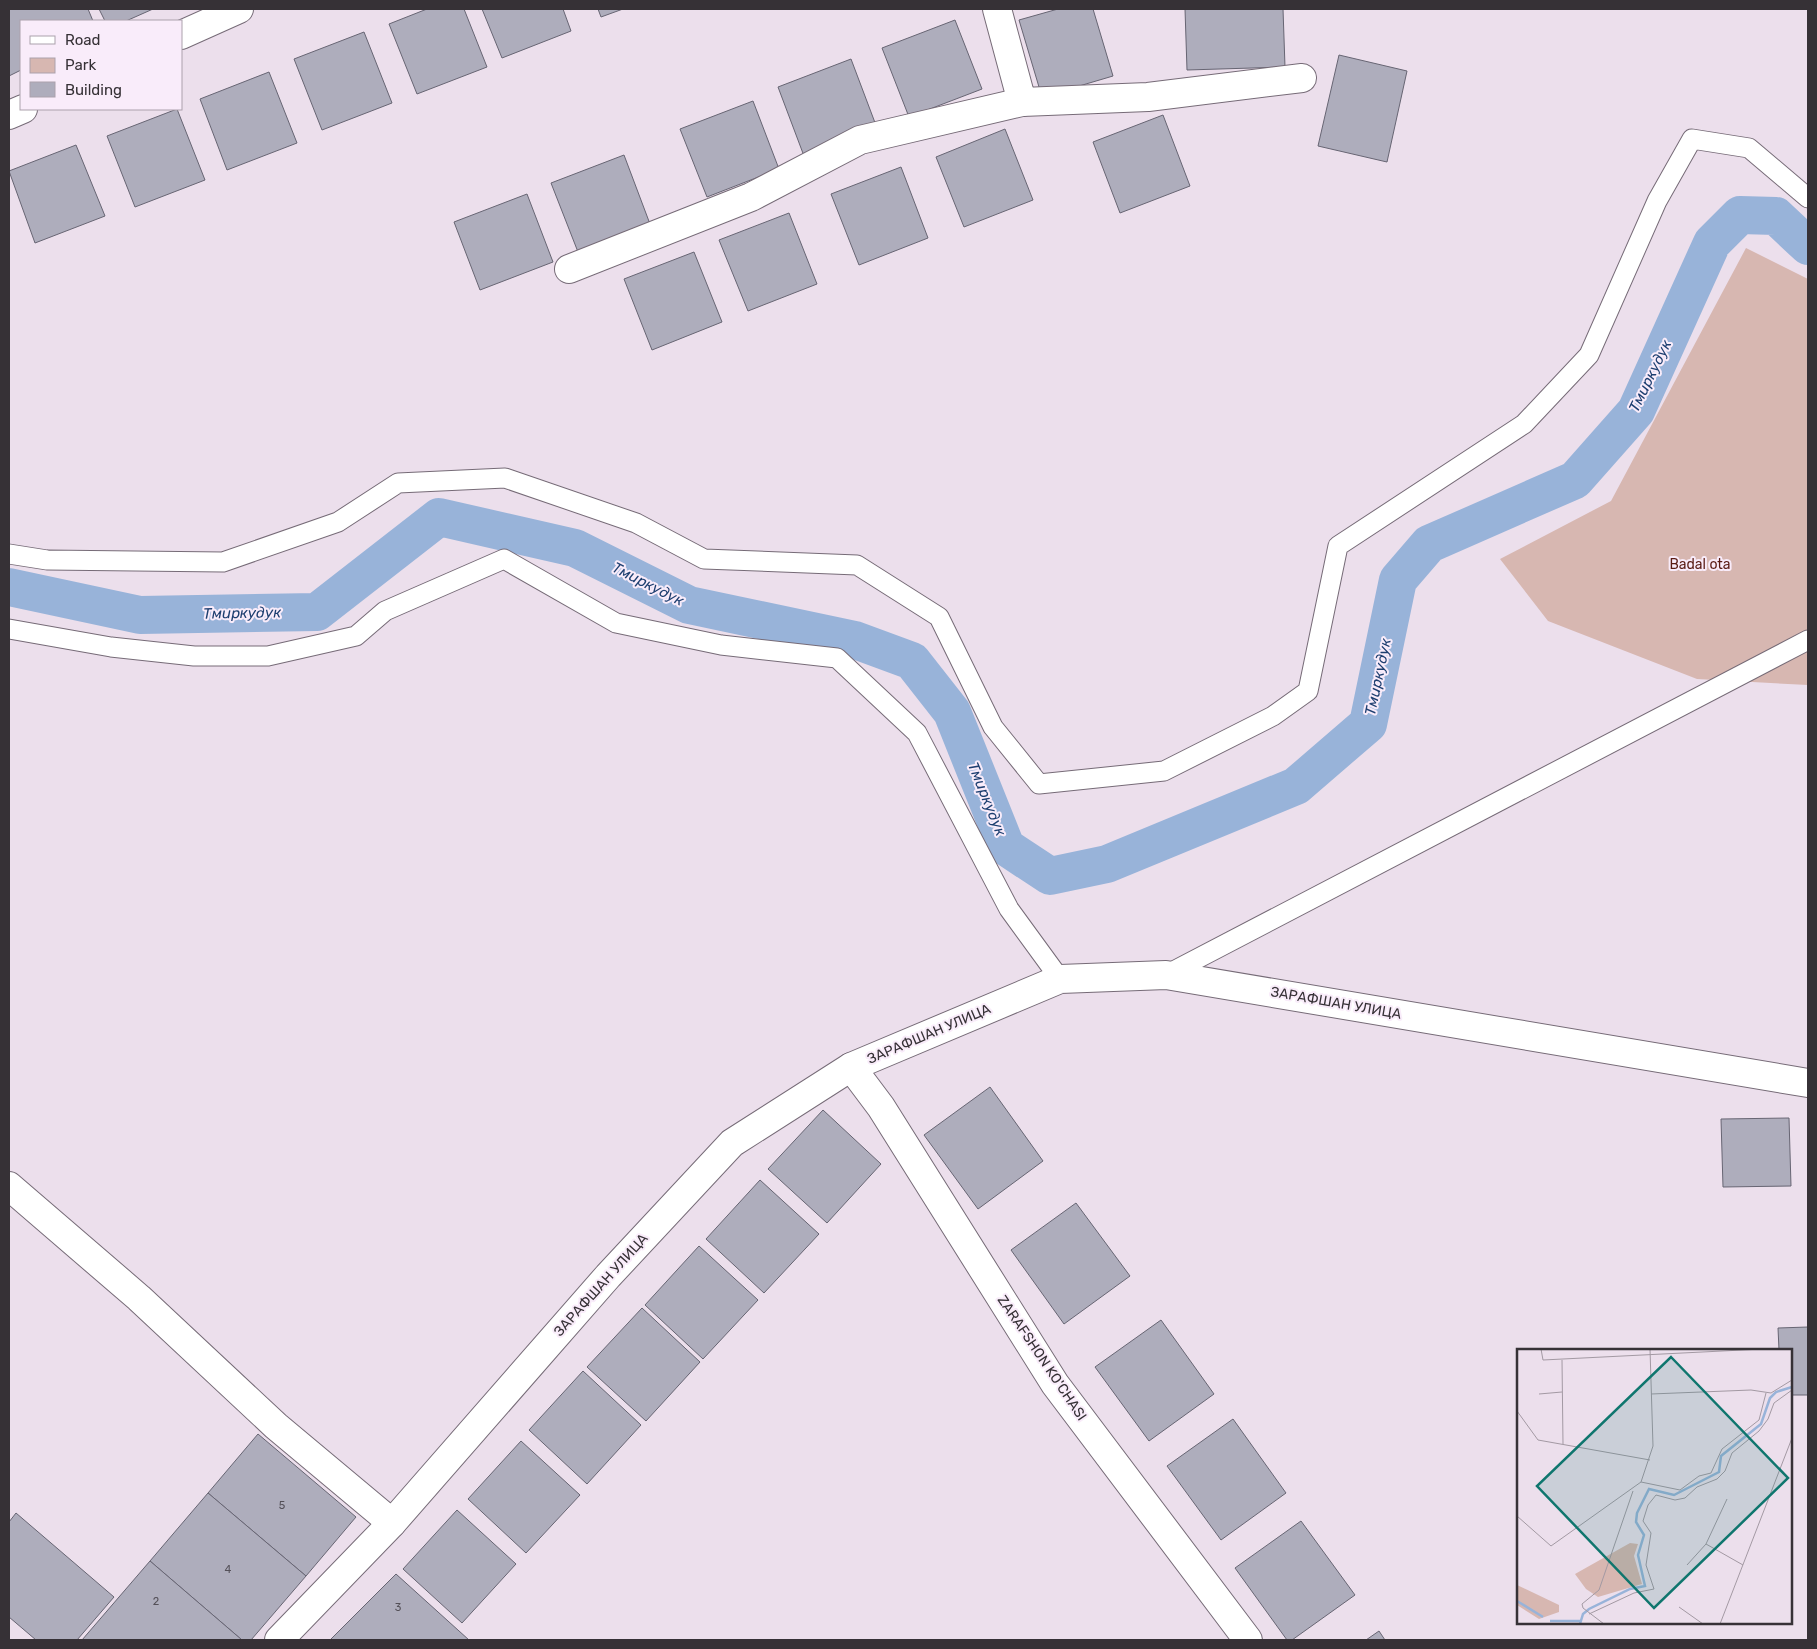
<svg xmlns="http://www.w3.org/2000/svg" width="1817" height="1649" viewBox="0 0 1817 1649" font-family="Rubik,sans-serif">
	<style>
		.green { fill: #d7b7b1 }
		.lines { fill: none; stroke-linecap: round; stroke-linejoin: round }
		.canal { stroke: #98b3d9; stroke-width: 38 }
		.building { fill: #aeadbc; stroke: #676573 }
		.lane-casing { stroke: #766b77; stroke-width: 21 }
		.street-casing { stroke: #766b77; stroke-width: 30 }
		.secondary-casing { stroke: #766b77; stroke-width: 30 }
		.lane { stroke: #fff; stroke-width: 19 }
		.street { stroke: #fff; stroke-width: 28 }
		.secondary { stroke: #fff; stroke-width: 28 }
		.labels { text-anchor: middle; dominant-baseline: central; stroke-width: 4; stroke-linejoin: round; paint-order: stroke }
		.number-label { font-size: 11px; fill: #545058 }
		.park-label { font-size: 14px; fill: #5a1c15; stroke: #f9ecfa }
		.street-label { font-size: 14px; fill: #363136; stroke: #f9ecfa }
		.water-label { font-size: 15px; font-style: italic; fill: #1e3f70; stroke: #f9ecfa }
		.inset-river { fill: none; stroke: #98b3d9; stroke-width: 2.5 }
		.inset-road { fill: none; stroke: #a399a3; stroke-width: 1 }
		.view { fill: #0f766e; fill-opacity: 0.15; stroke: #0f766e; stroke-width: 2.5 }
		.inset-edge { fill: none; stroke: #363136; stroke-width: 2.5 }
	</style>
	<rect width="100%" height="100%" fill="#ecdfec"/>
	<!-- green -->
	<polygon class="green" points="1746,248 1808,279 1808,685 1697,679 1548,621 1500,559 1611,501"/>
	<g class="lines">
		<!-- canal -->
		<polyline class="canal" points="9,587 140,615 317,612 439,517 575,548 689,605 855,640 912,661 952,712 1006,847 1050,876 1107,864 1296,786 1368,724 1398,580 1429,544 1575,480 1636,411 1712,243 1740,215 1776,216 1808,246"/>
	</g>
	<!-- building -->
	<g class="building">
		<polygon points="9,9 88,9 93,21 21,21 21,70 9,76"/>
		<polygon points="99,9 153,9 126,21 105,21"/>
		<polygon points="427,9 464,9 487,67 417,94 389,24"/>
		<polygon points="482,9 563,9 571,31 502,58"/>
		<polygon points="598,9 623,9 601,17"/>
		<polygon points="1058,9 1093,9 1113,76 1042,97 1019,20"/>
		<polygon points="1185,9 1283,9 1285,67 1187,70"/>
		<polygon points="955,20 982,89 909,117 882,48"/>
		<polygon points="364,32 392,103 322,130 294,59"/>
		<polygon points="1339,55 1407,71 1387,162 1318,146"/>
		<polygon points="851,59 877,128 804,156 778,87"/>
		<polygon points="269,72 297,143 227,170 200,99"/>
		<polygon points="753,101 779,169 707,197 680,129"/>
		<polygon points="177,109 205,180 135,207 107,136"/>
		<polygon points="1163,115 1190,186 1120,213 1093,142"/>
		<polygon points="1005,129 1033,200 964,227 936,157"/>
		<polygon points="76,145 105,216 35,243 9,171"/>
		<polygon points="624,155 650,224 578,252 551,183"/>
		<polygon points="901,167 928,238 859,265 831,194"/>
		<polygon points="527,194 553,262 480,290 454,222"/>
		<polygon points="789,213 817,284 748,311 719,240"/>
		<polygon points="694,252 722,322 652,350 624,279"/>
		<polygon points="990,1087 1043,1161 978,1209 924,1135"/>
		<polygon points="823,1110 881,1164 827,1223 768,1169"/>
		<polygon points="1789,1118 1791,1186 1723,1187 1721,1119"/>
		<polygon points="760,1180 819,1234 764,1293 706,1239"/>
		<polygon points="1076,1203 1130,1276 1064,1324 1011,1250"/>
		<polygon points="699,1246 758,1300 703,1359 645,1305"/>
		<polygon points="642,1308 700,1362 646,1421 587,1367"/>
		<polygon points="1161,1320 1214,1394 1149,1441 1095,1367"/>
		<polygon points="1808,1327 1808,1395 1791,1395 1791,1350 1779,1350 1778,1328"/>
		<polygon points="583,1371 641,1425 587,1484 529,1430"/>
		<polygon points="1233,1419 1286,1493 1221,1540 1167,1466"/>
		<polygon points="258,1434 356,1517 306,1576 208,1493"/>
		<polygon points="521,1441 580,1495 526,1553 468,1499"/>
		<polygon points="208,1493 306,1576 251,1640 242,1640 150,1561"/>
		<polygon points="457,1510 516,1564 462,1623 403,1569"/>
		<polygon points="16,1513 114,1597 77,1640 36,1640 9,1617 9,1522"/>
		<polygon points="1301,1521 1355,1595 1292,1640 1287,1640 1235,1568"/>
		<polygon points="150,1561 242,1640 82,1640"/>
		<polygon points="396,1574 469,1640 330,1640"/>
		<polygon points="1379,1631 1385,1640 1366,1640"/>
	</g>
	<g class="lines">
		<defs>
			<g id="lane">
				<polyline points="9,554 47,560 223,562 338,522 398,483 505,478 636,523 704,559 857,565 939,617 993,727 1039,784 1164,771 1273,716 1308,691 1338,546 1524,424 1589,355 1657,201 1692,139 1749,148 1808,198"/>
				<polyline points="9,629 111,647 194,656 268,656 356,636 385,611 504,559 616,623 721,645 837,658 917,733 1009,909 1060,979"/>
				<polyline points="1166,975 1808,640"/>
			</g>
			<g id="street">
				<polyline points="997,9 1022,102 1148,97 1302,78"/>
				<polyline points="569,269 751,197 860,140 1022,102"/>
				<polyline points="9,1186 139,1298 276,1426 392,1523"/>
				<polyline points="279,1640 392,1523 608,1276 732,1143 851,1067 1060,979 1166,975 1808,1083"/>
			</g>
			<g id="secondary">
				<polyline points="181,35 239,9"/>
				<polyline points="9,115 23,109"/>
				<polyline points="851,1067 881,1107 1055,1384 1248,1640"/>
			</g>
		</defs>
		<!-- lane casing -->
		<use href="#lane" class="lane-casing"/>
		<!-- street casing -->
		<use href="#street" class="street-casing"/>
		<!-- secondary casing -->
		<use href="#secondary" class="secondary-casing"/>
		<!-- lane -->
		<use href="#lane" class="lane"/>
		<!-- street -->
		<use href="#street" class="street"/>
		<!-- secondary -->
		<use href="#secondary" class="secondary"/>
	</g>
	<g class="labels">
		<!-- number labels -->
		<g class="number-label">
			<text x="282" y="1505">5</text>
			<text x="228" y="1569">4</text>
			<text x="156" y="1601">2</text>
			<text x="398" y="1607">3</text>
		</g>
		<!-- park labels -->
		<g class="park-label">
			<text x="1700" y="564">Badal ota</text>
		</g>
		<!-- street labels -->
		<g class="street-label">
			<text transform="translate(1336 1003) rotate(10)">ЗАРАФШАН УЛИЦА</text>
			<text transform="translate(929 1034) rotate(-23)">ЗАРАФШАН УЛИЦА</text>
			<text transform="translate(601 1285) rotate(-48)">ЗАРАФШАН УЛИЦА</text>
			<text transform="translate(1042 1358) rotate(56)">ZARAFSHON KO'CHASI</text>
		</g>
		<!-- water labels -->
		<g class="water-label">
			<text transform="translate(1650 376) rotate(-64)">Тмиркудук</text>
			<text transform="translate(648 584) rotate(27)">Тмиркудук</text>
			<text transform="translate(242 613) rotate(-1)">Тмиркудук</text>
			<text transform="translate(1378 677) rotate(-78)">Тмиркудук</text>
			<text transform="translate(987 799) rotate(68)">Тмиркудук</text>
		</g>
	</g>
	<!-- overview -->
	<g transform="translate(1517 1349)">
		<rect width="275" height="275" fill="#ecdfec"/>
		<path d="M113 194 121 195 117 207 125 235 81 248 69 240 58 225ZM0 236 42 256V263L22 270 0 256Z" fill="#d7b7b1"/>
		<path class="inset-river" d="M0 252 26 268M33 272H64M63 275 66 265 72 260 113 240 128 237 121 206 127 186 119 173 120 164 132 140 157 146 202 123 204 107 244 75 253 49 259 43 275 38"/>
		<path class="inset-road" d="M24 0 26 11 245 0M45 11 46 95M22 45 45 43M134 45 234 41 254 44 275 31M0 62 21 91 133 111M124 133 163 141 182 127 194 124 205 100 242 71 249 44M0 167 34 197 124 133 136 97 133 0M189 195 210 150M170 216 189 195 226 216M162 258 186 275M72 265 117 244 137 240 129 216 134 184 126 172 131 156 139 146 158 151 168 149 180 138 200 130 208 122 215 104 242 82 251 70 257 54 275 41M87 275 66 259 65 255 82 241 116 142M203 275 275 89"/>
		<path class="view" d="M154 8 271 129 137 259 20 137Z"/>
		<rect width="275" height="275" class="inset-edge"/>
	</g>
	<!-- border -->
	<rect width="1817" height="1649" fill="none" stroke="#363136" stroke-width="20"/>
	<!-- legend -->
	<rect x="20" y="20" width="162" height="90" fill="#f9ecfa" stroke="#aba1ac"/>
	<rect x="30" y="36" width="25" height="8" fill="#ffffff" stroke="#aba1ac"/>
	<text x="65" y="45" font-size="15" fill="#363136">Road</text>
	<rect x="30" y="58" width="25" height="15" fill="#d7b7b1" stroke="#aba1ac"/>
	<text x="65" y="70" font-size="15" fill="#363136">Park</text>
	<rect x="30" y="82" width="25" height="15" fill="#aeadbc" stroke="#aba1ac"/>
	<text x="65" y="95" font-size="15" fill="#363136">Building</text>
</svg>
